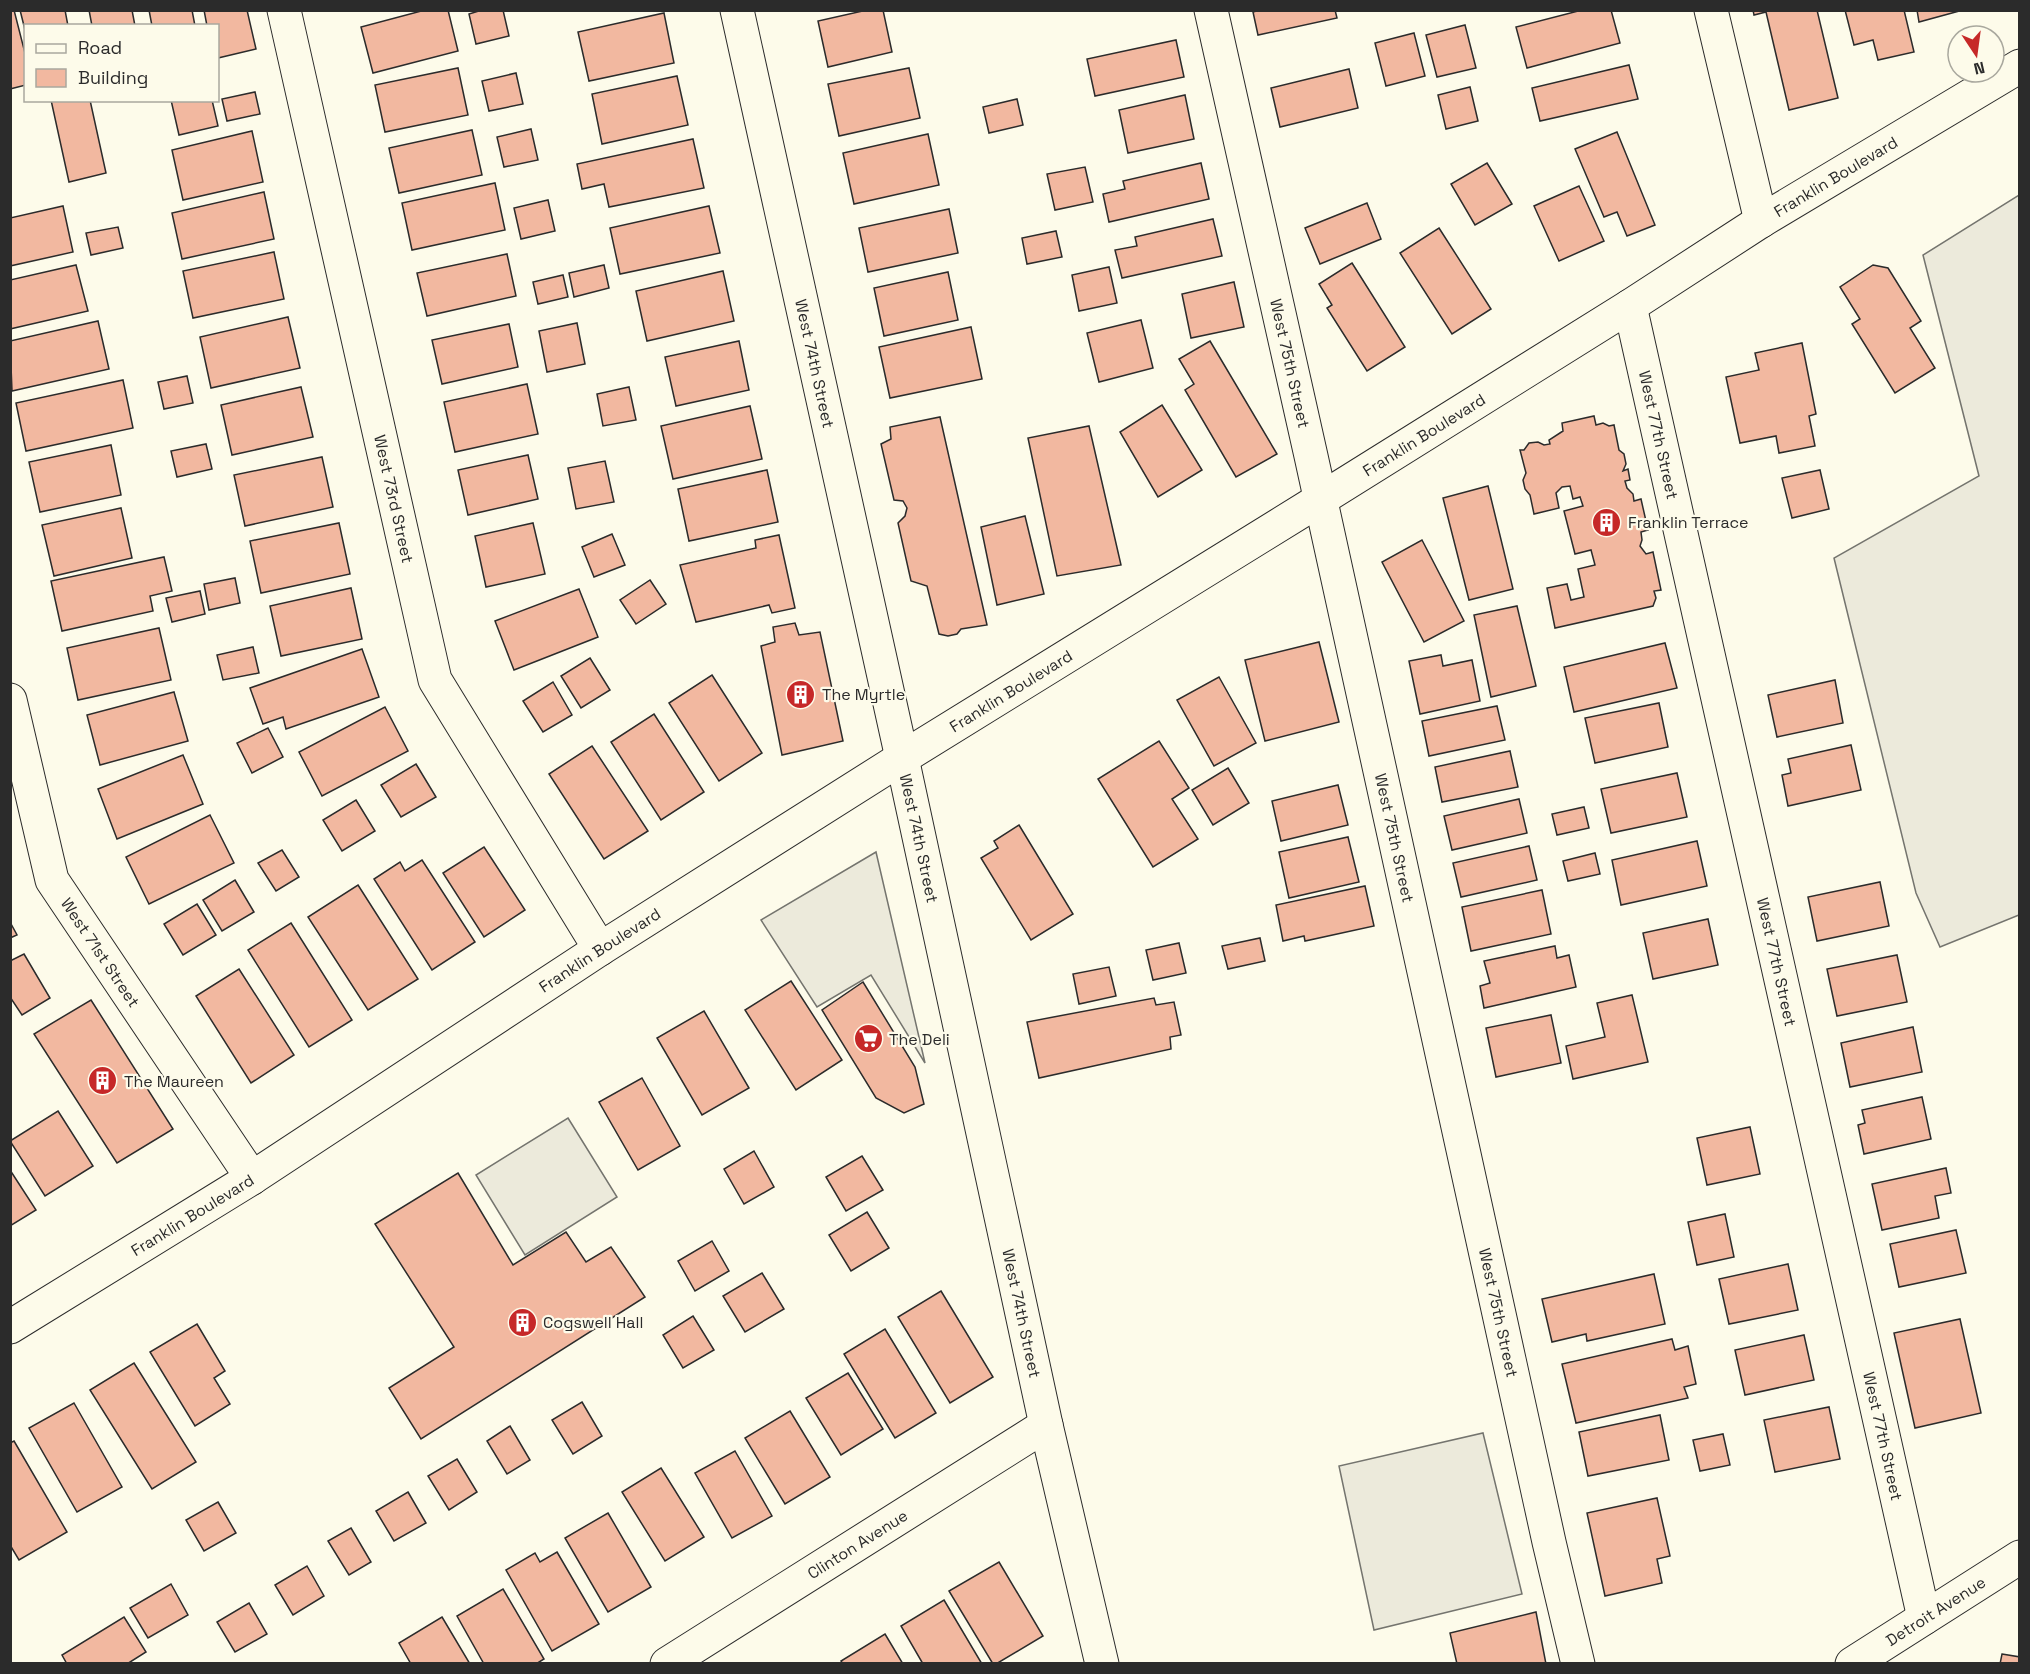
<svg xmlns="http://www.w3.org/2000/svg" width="2030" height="1674" viewBox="0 0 2030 1674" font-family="'Space Grotesk',sans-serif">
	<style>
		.parking { fill: #eceadb; stroke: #74746e; stroke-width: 1.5 }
		.building { fill: #f2b8a0; stroke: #2b2b2b; stroke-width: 1.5 }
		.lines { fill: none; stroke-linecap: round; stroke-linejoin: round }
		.street-casing { stroke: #2b2b2b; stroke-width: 35 }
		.secondary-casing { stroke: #2b2b2b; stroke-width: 35 }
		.primary-casing { stroke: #2b2b2b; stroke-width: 35 }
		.street { stroke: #fdfbea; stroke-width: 33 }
		.secondary { stroke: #fdfbea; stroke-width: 33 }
		.primary { stroke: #fdfbea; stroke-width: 33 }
		.labels { text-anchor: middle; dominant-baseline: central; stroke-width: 4.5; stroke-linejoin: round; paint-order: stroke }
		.street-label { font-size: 16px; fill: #2b2b2b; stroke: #fdfbea }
		.poi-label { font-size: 16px; fill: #2b2b2b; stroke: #fdfbea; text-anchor: start }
	</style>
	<rect width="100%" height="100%" fill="#fdfbea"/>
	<!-- parking -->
	<g class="parking">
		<polygon points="2019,195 2019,915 1940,947 1916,893 1834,558 1979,476 1923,255"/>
		<polygon points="876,852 925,1063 871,975 817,1007 761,920"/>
		<polygon points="568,1118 617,1197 525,1255 476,1175"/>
		<polygon points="1483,1433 1522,1594 1374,1630 1339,1466"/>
	</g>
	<!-- building -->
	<g class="building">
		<polygon points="10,10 14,10 26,57 26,85 10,89"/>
		<polygon points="20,10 65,10 68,26 26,26 26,34"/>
		<polygon points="89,10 132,10 135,26 92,26"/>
		<polygon points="149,10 192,10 195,26 152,26"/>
		<polygon points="204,10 247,10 256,49 218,58 218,26 207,26"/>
		<polygon points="425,10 448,10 458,51 373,73 361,27"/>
		<polygon points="482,10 503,10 509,36 476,44 469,14"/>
		<polygon points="867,10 883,10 892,52 828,67 818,21"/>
		<polygon points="1260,10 1335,10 1337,18 1258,35 1253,12"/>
		<polygon points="1582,10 1611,10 1620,43 1527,68 1516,27"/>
		<polygon points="1753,10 1817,10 1838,98 1789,110 1766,12 1754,15"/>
		<polygon points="1845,10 1904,10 1914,52 1878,60 1873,40 1854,45"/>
		<polygon points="1917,10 1963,10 1919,22"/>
		<polygon points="664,13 674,63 589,81 578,32"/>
		<polygon points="1465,25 1476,68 1437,77 1426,35"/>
		<polygon points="1414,33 1425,76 1386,86 1375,43"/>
		<polygon points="1176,40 1184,77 1095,96 1087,59"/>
		<polygon points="1629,65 1638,99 1540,121 1532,88"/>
		<polygon points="458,68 468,115 385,132 375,85"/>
		<polygon points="909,68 920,118 839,136 828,84"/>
		<polygon points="1349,69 1358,108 1280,127 1271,88"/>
		<polygon points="516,73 523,104 489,111 482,81"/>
		<polygon points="677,76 688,125 602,144 592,94"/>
		<polygon points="1470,87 1478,121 1446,129 1438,95"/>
		<polygon points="255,92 260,114 227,121 222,99"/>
		<polygon points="1185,95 1194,139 1128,153 1119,110"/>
		<polygon points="1017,99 1023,125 989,133 983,107"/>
		<polygon points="51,100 90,100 106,173 69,182"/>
		<polygon points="171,100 212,100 218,126 179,135"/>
		<polygon points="531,129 538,160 504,167 497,137"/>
		<polygon points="472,130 482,175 399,193 389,148"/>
		<polygon points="252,131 263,182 183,200 172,150"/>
		<polygon points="1617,132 1655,225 1627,236 1617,212 1604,217 1575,149"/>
		<polygon points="928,134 939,185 854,204 843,153"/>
		<polygon points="693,139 704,188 609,207 604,184 582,189 577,164"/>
		<polygon points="1201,163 1209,199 1109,222 1103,194 1125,189 1123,181"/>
		<polygon points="1487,163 1512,204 1475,225 1451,184"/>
		<polygon points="1085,167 1093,202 1055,210 1047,174"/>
		<polygon points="495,183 505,230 412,250 402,203"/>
		<polygon points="1579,186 1604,241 1559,261 1534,206"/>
		<polygon points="264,192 274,239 182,259 172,213"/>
		<polygon points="548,200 555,231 521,239 514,208"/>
		<polygon points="1367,203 1381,239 1320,264 1305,228"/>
		<polygon points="63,206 73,252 10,266 10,218"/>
		<polygon points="709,206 720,253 620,274 610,228"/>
		<polygon points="949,209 958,253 868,272 859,228"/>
		<polygon points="1213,219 1222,256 1122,278 1115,250 1137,246 1135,237"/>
		<polygon points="118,227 123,248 91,255 86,233"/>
		<polygon points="1439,228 1491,309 1452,334 1400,253"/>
		<polygon points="1056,231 1062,257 1027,264 1022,238"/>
		<polygon points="274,252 284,299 193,318 183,271"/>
		<polygon points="507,254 516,296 427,316 417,273"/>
		<polygon points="1352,263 1405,347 1367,371 1327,308 1332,305 1319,284"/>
		<polygon points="76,265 88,311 10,329 10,280"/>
		<polygon points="604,265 609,288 574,297 569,273"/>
		<polygon points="1873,265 1888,268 1921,321 1910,328 1935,368 1895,393 1852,324 1860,319 1840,287"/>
		<polygon points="1109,267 1117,303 1079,311 1072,275"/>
		<polygon points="723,271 734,321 647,341 636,291"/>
		<polygon points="948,272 958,320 884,336 874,288"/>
		<polygon points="563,275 568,297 538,304 533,282"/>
		<polygon points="1234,282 1244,327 1191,338 1182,294"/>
		<polygon points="288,317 300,368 211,388 200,337"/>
		<polygon points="1141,320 1153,368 1099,382 1087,333"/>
		<polygon points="98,321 109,369 12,391 10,341"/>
		<polygon points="577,323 585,364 547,372 539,331"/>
		<polygon points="509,324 518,367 442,384 432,340"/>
		<polygon points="971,327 982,379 890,398 879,347"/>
		<polygon points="739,341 749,390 676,406 665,357"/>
		<polygon points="1210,341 1277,454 1236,477 1185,390 1194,384 1179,359"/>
		<polygon points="1802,343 1816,414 1809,416 1815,446 1779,453 1776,436 1740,443 1726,377 1759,370 1755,353"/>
		<polygon points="187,376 193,403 164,409 158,382"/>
		<polygon points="123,380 133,428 26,451 16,403"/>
		<polygon points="527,384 538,434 455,452 444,402"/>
		<polygon points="301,387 313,437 232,455 221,405"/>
		<polygon points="629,387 636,420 603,426 597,394"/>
		<polygon points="1162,405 1202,470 1158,497 1120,432"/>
		<polygon points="750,406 762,459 673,479 661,426"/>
		<polygon points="1594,416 1596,425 1603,423 1609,426 1614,425 1619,450 1624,454 1626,464 1623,471 1628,469 1630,480 1625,481 1627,488 1633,494 1634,501 1641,499 1648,530 1641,532 1642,540 1640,546 1646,554 1653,552 1661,590 1654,591 1656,598 1653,606 1555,628 1547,588 1567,584 1571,600 1584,597 1578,569 1595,565 1591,550 1575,554 1564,511 1583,506 1580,497 1573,499 1570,486 1562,487 1556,493 1559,508 1534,514 1530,495 1525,489 1523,480 1526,473 1520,450 1524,450 1529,443 1538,442 1544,445 1550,444 1549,440 1563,431 1562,423"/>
		<polygon points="940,417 987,625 961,629 957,634 948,636 939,634 927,586 911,581 898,523 905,516 907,508 903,501 894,500 881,444 891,439 890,427"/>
		<polygon points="1089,426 1121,565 1057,576 1028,438"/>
		<polygon points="206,444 212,469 177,477 171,451"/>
		<polygon points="111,445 121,495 40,512 29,462"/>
		<polygon points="528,455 538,499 468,515 458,470"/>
		<polygon points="322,457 333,507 245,526 234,475"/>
		<polygon points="605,461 614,502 576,509 568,468"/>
		<polygon points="767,470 778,522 689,541 678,489"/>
		<polygon points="1820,470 1829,509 1792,518 1782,478"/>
		<polygon points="1488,486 1513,589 1469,600 1443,498"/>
		<polygon points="121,508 132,558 54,576 42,525"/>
		<polygon points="1025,516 1044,594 997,605 981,527"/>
		<polygon points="339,523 350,574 261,593 250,541"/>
		<polygon points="533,523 545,574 486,587 475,536"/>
		<polygon points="612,534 625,565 594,577 582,547"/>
		<polygon points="779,535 795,608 772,613 769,605 696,622 680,565 756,548 755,540"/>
		<polygon points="1422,540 1464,621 1424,642 1382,562"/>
		<polygon points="164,557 172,591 150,596 153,611 62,631 51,581"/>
		<polygon points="235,578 240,603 209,610 204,584"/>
		<polygon points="650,580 666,604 636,624 620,600"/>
		<polygon points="351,588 362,639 281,656 270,606"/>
		<polygon points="579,589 598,637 514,670 495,621"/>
		<polygon points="200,591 205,614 172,622 166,598"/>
		<polygon points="1517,606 1536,686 1491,697 1474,615"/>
		<polygon points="795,623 799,635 820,632 843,741 782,755 761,646 775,642 773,627"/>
		<polygon points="159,628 171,680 78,700 67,648"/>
		<polygon points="1319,642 1339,722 1265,741 1245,660"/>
		<polygon points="1665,643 1677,688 1574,712 1564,667"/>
		<polygon points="253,647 259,673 223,680 217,655"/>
		<polygon points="362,649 379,697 286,729 283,717 263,724 250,688"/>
		<polygon points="1441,655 1443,666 1472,660 1480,701 1420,714 1409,661"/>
		<polygon points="590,658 610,690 581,708 561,676"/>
		<polygon points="712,675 762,753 719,781 669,703"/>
		<polygon points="1219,677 1256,743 1214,766 1177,700"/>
		<polygon points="1835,680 1843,723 1777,737 1768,695"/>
		<polygon points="553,682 572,715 543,732 523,701"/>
		<polygon points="174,692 188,741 100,765 87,715"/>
		<polygon points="1659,703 1668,747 1595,763 1585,718"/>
		<polygon points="1497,706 1505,740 1429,756 1422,721"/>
		<polygon points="385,707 408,751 322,796 299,752"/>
		<polygon points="654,714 704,792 661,820 611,742"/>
		<polygon points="268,728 283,757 252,773 237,743"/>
		<polygon points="1159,741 1189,788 1172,799 1198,839 1153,867 1098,779"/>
		<polygon points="1851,745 1861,790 1788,806 1782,775 1791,773 1788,759"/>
		<polygon points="592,746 648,831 604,859 549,774"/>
		<polygon points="1510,751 1518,787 1442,802 1435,767"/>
		<polygon points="183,755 203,804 117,839 98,789"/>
		<polygon points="416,764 436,797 401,817 381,785"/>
		<polygon points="1228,768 1249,803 1213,825 1192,790"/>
		<polygon points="1677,773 1687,817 1611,833 1601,789"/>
		<polygon points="1338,785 1348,825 1281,841 1272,801"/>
		<polygon points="1519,799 1527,833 1452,850 1444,816"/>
		<polygon points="356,800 375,831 342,851 323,820"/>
		<polygon points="1584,807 1589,828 1557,835 1552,814"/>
		<polygon points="210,815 234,863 149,904 126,857"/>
		<polygon points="1019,825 1073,914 1031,940 981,858 998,848 994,841"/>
		<polygon points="1348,837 1359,882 1289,898 1279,852"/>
		<polygon points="1697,841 1707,886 1621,905 1612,860"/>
		<polygon points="1529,846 1537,880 1461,897 1453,863"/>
		<polygon points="484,847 525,910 484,937 443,873"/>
		<polygon points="282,850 299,877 276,891 258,863"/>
		<polygon points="1595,853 1600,874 1568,881 1563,861"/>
		<polygon points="422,860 475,942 432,970 374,879 400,862 405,871"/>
		<polygon points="235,880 254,912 222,931 203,900"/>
		<polygon points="1880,882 1889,926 1817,941 1808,897"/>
		<polygon points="358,885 418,979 368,1010 308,917"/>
		<polygon points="1365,886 1374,926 1305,941 1304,936 1283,941 1276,905"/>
		<polygon points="1542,890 1551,934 1471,951 1462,907"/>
		<polygon points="197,904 216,935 183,955 164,924"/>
		<polygon points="1708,919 1718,965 1653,979 1643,933"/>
		<polygon points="10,922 17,935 10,938"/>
		<polygon points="291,923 352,1020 309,1047 248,950"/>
		<polygon points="1260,938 1265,961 1228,969 1222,946"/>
		<polygon points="1179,943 1186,973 1153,980 1146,950"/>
		<polygon points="1555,946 1557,958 1569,955 1576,987 1484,1008 1480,986 1490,983 1484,961"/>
		<polygon points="24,954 50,998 22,1015 10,997 10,961"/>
		<polygon points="1897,955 1907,1002 1837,1016 1827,969"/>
		<polygon points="1109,967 1116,996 1079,1004 1073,974"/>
		<polygon points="239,969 294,1055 251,1083 196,996"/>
		<polygon points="791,981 842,1060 796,1090 745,1010"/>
		<polygon points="863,982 915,1067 924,1104 904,1113 876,1098 822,1010"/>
		<polygon points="1632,995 1648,1062 1573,1079 1566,1046 1605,1037 1597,1003"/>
		<polygon points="1154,998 1156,1005 1174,1002 1181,1035 1170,1037 1171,1049 1039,1078 1027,1022"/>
		<polygon points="91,1000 173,1129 117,1163 34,1034"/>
		<polygon points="704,1011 749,1088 702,1115 657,1038"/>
		<polygon points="1551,1015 1561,1063 1496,1077 1486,1028"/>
		<polygon points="1913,1027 1922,1072 1850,1087 1841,1043"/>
		<polygon points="642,1078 680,1146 638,1170 599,1102"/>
		<polygon points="1922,1097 1931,1139 1864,1154 1858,1125 1865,1123 1862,1110"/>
		<polygon points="58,1111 93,1166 45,1196 10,1141"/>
		<polygon points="1750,1127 1760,1174 1707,1185 1697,1138"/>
		<polygon points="754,1151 774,1187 744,1204 724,1169"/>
		<polygon points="862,1156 883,1190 846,1211 826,1177"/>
		<polygon points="1946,1168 1951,1193 1935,1196 1939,1218 1882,1230 1872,1184"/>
		<polygon points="10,1170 36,1210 10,1226"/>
		<polygon points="458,1173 513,1265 566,1232 586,1262 611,1247 645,1297 421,1439 389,1388 454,1347 375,1224"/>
		<polygon points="867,1212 889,1248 851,1271 829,1235"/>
		<polygon points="1725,1214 1734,1257 1697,1265 1688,1222"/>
		<polygon points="1956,1230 1966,1273 1899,1287 1890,1244"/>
		<polygon points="712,1241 729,1271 695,1291 678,1261"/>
		<polygon points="1788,1264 1798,1310 1729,1324 1719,1279"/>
		<polygon points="762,1273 784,1309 745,1332 723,1296"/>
		<polygon points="1654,1274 1665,1324 1587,1341 1586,1334 1552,1342 1542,1299"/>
		<polygon points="941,1291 993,1377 950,1403 898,1317"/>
		<polygon points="693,1316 714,1350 683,1368 663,1335"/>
		<polygon points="1960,1319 1981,1413 1915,1428 1894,1333"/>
		<polygon points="197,1324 225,1371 214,1378 230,1404 195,1426 150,1352"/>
		<polygon points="885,1329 936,1413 895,1438 844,1354"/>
		<polygon points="1804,1335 1814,1380 1745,1395 1735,1350"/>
		<polygon points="1672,1339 1675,1350 1688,1346 1696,1384 1684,1387 1688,1398 1576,1423 1562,1364"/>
		<polygon points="134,1363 196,1462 152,1489 90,1390"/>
		<polygon points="848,1373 883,1429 841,1455 806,1398"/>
		<polygon points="582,1402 602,1436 573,1454 552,1420"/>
		<polygon points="74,1403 122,1487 77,1512 29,1428"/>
		<polygon points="1829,1407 1840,1459 1775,1472 1764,1420"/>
		<polygon points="790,1411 830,1477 785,1504 745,1438"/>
		<polygon points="1660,1415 1669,1460 1588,1476 1579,1432"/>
		<polygon points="510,1426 530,1460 507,1474 487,1441"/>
		<polygon points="1723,1434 1730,1465 1700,1471 1693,1440"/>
		<polygon points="14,1441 67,1532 19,1560 10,1545 10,1443"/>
		<polygon points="735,1451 772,1516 732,1538 695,1473"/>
		<polygon points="457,1459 477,1492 449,1510 428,1476"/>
		<polygon points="661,1468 704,1537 665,1561 622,1492"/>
		<polygon points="408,1492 426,1523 394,1541 376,1511"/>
		<polygon points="1657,1498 1670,1556 1657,1559 1662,1583 1605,1596 1587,1513"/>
		<polygon points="218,1502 236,1533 204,1551 186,1520"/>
		<polygon points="608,1513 651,1587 608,1612 565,1538"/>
		<polygon points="351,1528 371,1562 349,1575 328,1541"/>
		<polygon points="557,1552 599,1624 552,1651 506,1570 535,1553 540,1562"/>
		<polygon points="999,1562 1043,1636 996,1664 993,1664 949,1591"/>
		<polygon points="307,1566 324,1596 293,1615 275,1585"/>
		<polygon points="171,1584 188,1615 148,1638 130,1608"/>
		<polygon points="503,1589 544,1659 536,1664 484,1664 457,1616"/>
		<polygon points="944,1600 982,1664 923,1664 901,1626"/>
		<polygon points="249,1603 267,1634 235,1652 217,1622"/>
		<polygon points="1536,1612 1546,1664 1457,1664 1450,1633"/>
		<polygon points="124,1617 146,1652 127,1664 67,1664 62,1655"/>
		<polygon points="442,1617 470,1664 411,1664 399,1643"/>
		<polygon points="885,1634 903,1664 843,1664 841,1661"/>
		<polygon points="2002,1654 2020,1657 2020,1664 2000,1664"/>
	</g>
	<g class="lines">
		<defs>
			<g id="street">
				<path id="s1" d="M284 10 435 680 600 949"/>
				<path id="s2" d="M737 10 902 758 1046 1425 1102 1664"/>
				<path id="s3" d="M1211 10 1311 456 1549 1542 1578 1664"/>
				<polyline points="1711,10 1761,221"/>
				<path id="s4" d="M1630 306 1924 1618"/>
				<path id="s5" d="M10 700 52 880 252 1178"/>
				<path id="s6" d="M667 1664 1046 1425"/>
			</g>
			<g id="secondary">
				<path id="s7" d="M10 1327 252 1178 600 949 902 758 1321 499 1630 306 1761 221 2020 66"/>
			</g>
			<g id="primary">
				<path id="s8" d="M1852 1664 2020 1557"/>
			</g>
		</defs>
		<!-- street casing -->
		<use href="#street" class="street-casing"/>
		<!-- secondary casing -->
		<use href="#secondary" class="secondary-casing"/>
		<!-- primary casing -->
		<use href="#primary" class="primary-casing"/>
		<!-- street -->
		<use href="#street" class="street"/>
		<!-- secondary -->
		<use href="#secondary" class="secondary"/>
		<!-- primary -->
		<use href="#primary" class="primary"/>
	</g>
	<!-- icons -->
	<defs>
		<symbol id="building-disc" viewBox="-11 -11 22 22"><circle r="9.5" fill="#c62828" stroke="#fdfbea"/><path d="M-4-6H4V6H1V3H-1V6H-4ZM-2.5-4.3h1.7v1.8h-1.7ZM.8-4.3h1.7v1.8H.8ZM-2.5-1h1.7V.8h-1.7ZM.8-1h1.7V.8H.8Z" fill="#fff"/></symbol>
		<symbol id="supermarket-disc" viewBox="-11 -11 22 22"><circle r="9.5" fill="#c62828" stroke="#fdfbea"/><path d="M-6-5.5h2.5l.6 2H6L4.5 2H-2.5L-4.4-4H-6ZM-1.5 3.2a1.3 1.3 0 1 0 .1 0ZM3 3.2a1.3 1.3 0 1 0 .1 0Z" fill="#fff"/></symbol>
	</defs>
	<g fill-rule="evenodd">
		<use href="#building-disc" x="1590" y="506" width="33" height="33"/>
		<use href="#building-disc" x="784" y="678" width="33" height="33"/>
		<use href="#supermarket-disc" x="852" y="1022" width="33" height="33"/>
		<use href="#building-disc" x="86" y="1064" width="33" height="33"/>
		<use href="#building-disc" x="506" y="1306" width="33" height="33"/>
	</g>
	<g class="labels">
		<!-- street labels -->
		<g class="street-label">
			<text stroke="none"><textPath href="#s7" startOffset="2158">Franklin Boulevard</textPath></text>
			<text stroke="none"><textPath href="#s2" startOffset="362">West 74th Street</textPath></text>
			<text stroke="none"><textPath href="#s3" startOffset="362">West 75th Street</textPath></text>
			<text stroke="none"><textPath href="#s7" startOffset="1672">Franklin Boulevard</textPath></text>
			<text stroke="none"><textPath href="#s4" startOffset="132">West 77th Street</textPath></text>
			<text stroke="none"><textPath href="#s1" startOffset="501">West 73rd Street</textPath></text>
			<text stroke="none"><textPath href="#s7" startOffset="1186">Franklin Boulevard</textPath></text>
			<text stroke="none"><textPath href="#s2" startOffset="848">West 74th Street</textPath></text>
			<text stroke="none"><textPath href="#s3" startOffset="848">West 75th Street</textPath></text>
			<text stroke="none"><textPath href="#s7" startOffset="700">Franklin Boulevard</textPath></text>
			<text stroke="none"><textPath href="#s5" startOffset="272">West 71st Street</textPath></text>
			<text stroke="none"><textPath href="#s4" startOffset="672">West 77th Street</textPath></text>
			<text stroke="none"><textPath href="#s7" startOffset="214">Franklin Boulevard</textPath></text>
			<text stroke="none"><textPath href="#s2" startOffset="1334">West 74th Street</textPath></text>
			<text stroke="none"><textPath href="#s3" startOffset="1334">West 75th Street</textPath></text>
			<text stroke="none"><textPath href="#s4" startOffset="1158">West 77th Street</textPath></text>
			<text stroke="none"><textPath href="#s6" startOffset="225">Clinton Avenue</textPath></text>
			<text stroke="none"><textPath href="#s8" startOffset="99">Detroit Avenue</textPath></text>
		</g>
		<!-- poi labels -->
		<g class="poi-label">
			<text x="1628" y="522">Franklin Terrace</text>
			<text x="822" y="694">The Myrtle</text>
			<text x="889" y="1039">The Deli</text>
			<text x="124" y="1081">The Maureen</text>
			<text x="543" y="1322">Cogswell Hall</text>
		</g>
	</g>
	<!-- border -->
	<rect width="2030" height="1674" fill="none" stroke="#2b2b2b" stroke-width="24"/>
	<!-- legend -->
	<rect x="24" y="24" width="195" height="78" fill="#fdfbea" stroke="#a9a89e" stroke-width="1.5"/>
	<rect x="36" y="44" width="30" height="9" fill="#fdfbea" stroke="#a9a89e" stroke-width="1.5"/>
	<text x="78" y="54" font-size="18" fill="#2b2b2b">Road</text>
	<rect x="36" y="69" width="30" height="18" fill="#f2b8a0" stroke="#a9a89e" stroke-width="1.5"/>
	<text x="78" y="84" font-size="18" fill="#2b2b2b">Building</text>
	<!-- north arrow -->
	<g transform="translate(1976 54) rotate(167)"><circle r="28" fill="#fdfbea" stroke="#a9a89e" stroke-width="1.5"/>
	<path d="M0-4.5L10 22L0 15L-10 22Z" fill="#c62828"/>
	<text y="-9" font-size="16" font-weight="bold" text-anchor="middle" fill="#2b2b2b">N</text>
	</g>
</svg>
